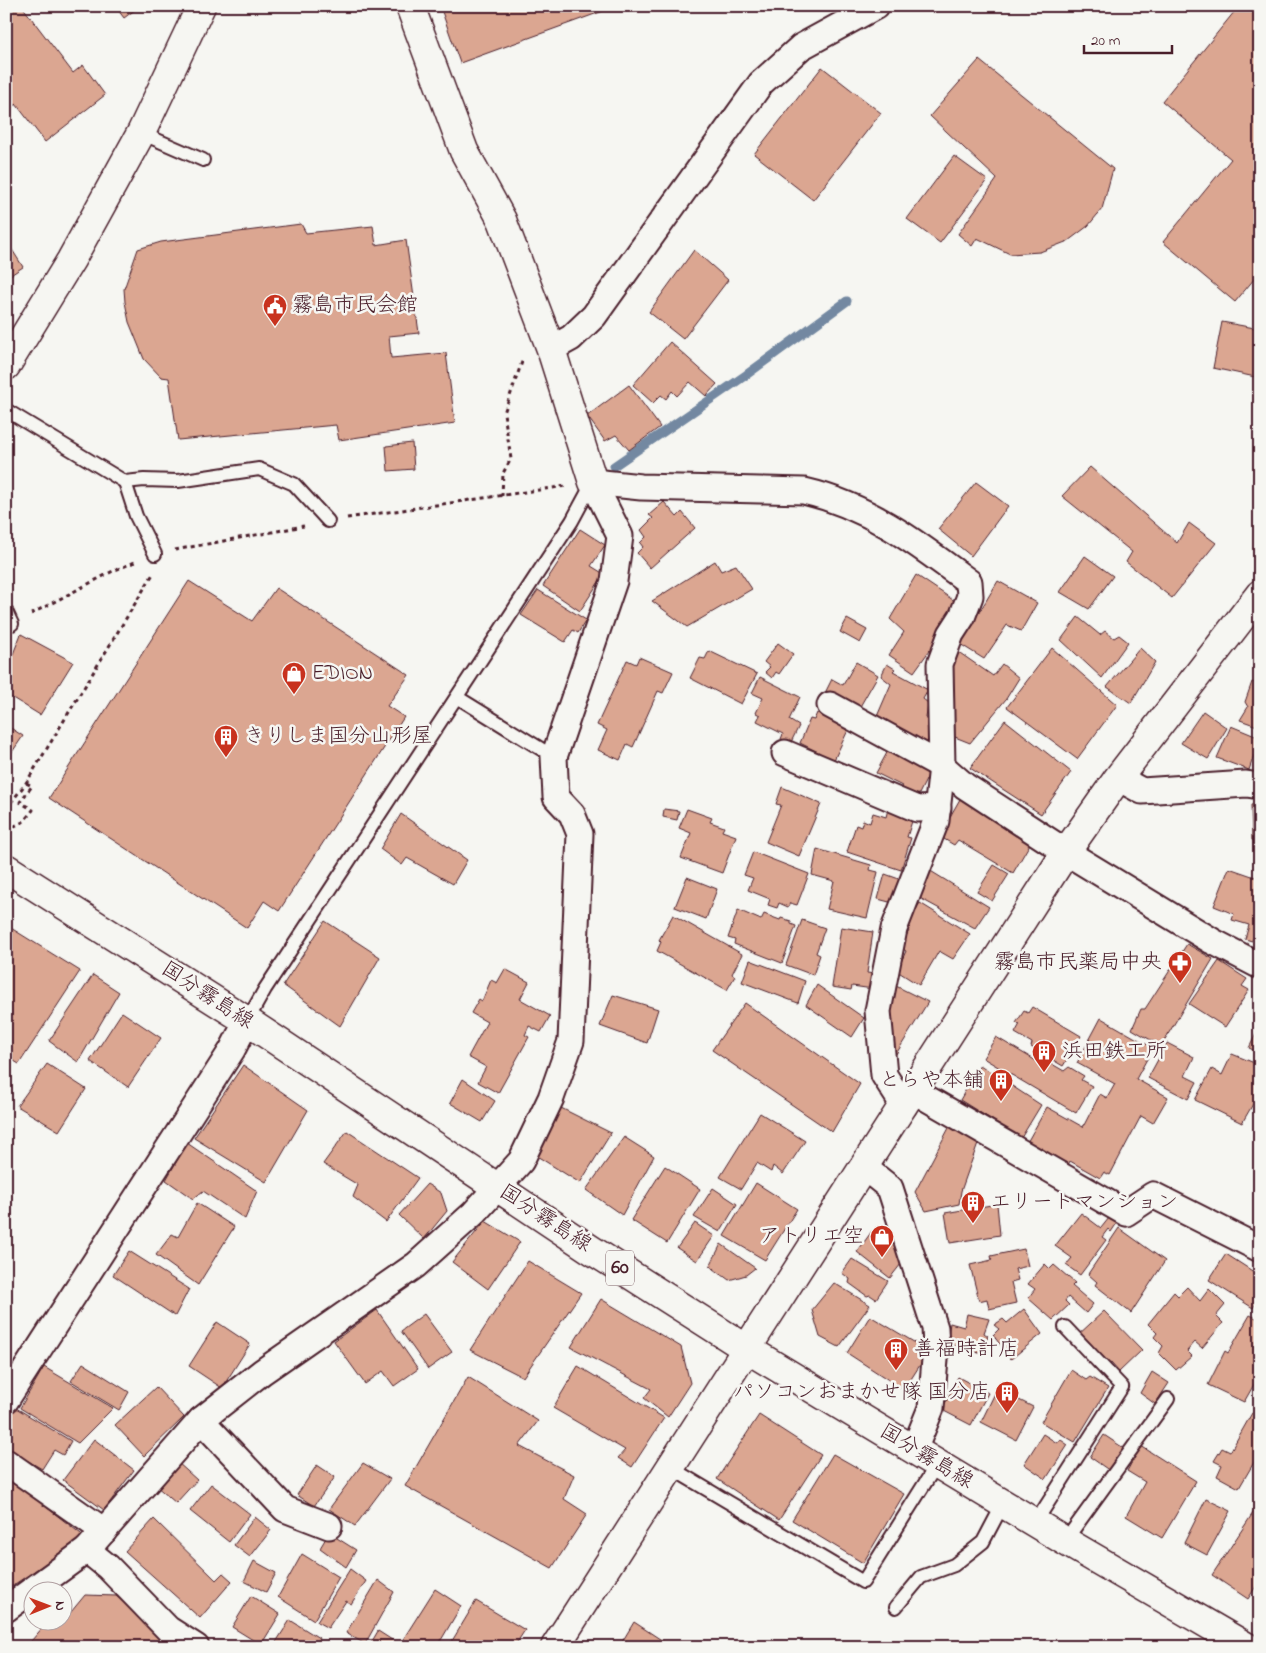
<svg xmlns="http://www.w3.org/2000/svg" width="1266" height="1653" viewBox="0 0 1266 1653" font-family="'Indie Flower','Klee One',sans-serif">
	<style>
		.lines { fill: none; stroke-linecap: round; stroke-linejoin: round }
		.stream { stroke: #7388a1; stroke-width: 9 }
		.building { fill: #dba691; stroke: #4a1f2b }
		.lane-casing { stroke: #4a1f2b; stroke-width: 16 }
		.street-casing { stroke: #4a1f2b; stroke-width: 29 }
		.secondary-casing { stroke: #4a1f2b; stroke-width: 31 }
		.primary-casing { stroke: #4a1f2b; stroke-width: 31 }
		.path { stroke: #4a1f2b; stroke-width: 3; stroke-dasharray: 4 4; stroke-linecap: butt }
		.lane { stroke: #f6f6f2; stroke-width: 12 }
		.street { stroke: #f6f6f2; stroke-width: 25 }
		.secondary { stroke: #f6f6f2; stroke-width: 28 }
		.primary { stroke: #f6f6f2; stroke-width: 28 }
		.labels { text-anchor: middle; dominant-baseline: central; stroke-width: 5; stroke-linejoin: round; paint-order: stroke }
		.shield { fill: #f6f6f2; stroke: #7e6067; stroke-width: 1 }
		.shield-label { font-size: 20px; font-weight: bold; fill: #4a1f2b }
		.poi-label { font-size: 21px; fill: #4a1f2b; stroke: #f6f6f2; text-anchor: start }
		.street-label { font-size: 21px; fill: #4a1f2b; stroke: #f6f6f2 }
	</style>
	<rect width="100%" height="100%" fill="#f6f6f2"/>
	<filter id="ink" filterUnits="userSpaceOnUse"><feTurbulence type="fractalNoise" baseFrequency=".02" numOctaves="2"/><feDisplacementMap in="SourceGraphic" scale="10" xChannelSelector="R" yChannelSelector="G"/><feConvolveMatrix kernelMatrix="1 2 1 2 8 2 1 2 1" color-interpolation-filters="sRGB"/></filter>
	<g filter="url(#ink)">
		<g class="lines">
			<!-- stream -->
			<polyline class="stream" points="614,466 746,375 847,301"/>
		</g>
		<!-- building -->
		<g class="building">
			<polygon points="6,6 22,6 73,73 83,65 105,95 45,142 16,104 6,112"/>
			<polygon points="115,6 140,6 124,18"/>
			<polygon points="440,6 617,6 460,63"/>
			<polygon points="1239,6 1260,6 1260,272 1235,302 1163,242 1231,159 1162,101"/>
			<polygon points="979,60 1113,169 1102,209 1088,226 1068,241 1040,252 1010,254 977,238 972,246 958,234 997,179 930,116"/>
			<polygon points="822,67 881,113 813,200 754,154"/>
			<polygon points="6,140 10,155 6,156"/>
			<polygon points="954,156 987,180 940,243 907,219"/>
			<polygon points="301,224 306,233 373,226 376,245 406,240 419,333 389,336 391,358 446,353 455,423 339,440 336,425 178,440 169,378 161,377 144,359 129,322 125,302 124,289 138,249 161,242"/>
			<polygon points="6,240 23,267 6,278"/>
			<polygon points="694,250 728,280 683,339 649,312"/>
			<polygon points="1222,322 1260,329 1260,378 1213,368"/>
			<polygon points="670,342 717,384 706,396 690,382 677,396 672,391 666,399 661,395 653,403 633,385"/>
			<polygon points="629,385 660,427 629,450 616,435 605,441 587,416"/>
			<polygon points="412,443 414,469 388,471 386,446"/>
			<polygon points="1090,467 1177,543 1189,523 1216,543 1172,598 1126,562 1132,552 1062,496"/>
			<polygon points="976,482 1008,506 971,556 938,529"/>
			<polygon points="664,502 677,517 682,512 695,528 650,568 637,553 643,547 640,543 646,537 641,530 653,518 649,515"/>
			<polygon points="580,529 605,545 591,566 604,574 580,611 543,586"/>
			<polygon points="1085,556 1113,576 1089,609 1060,592"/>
			<polygon points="715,561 721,571 736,565 752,589 687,627 652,601"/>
			<polygon points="916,575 956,602 942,623 947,626 914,672 889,655 904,632 890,619"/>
			<polygon points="189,581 252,621 276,588 409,675 387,706 404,717 279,911 264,901 247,928 49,798"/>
			<polygon points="998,581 1037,603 1021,631 1007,625 984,659 960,644"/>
			<polygon points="538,590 586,620 578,633 573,630 565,642 521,615"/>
			<polygon points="1078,617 1100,635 1105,631 1114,638 1119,635 1128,642 1102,678 1061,640"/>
			<polygon points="847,619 867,630 860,643 840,632"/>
			<polygon points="21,634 73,662 40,715 6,694 6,657 11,659"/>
			<polygon points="778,643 793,654 779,674 776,672 772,678 765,672 770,667 764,662"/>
			<polygon points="1052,648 1117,705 1077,759 1007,707"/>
			<polygon points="1140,648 1155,662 1131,703 1107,687"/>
			<polygon points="709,651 757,674 741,704 690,678 700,658 705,659"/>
			<polygon points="957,651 993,676 1002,664 1019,678 1006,699 970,743 950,735 947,670"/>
			<polygon points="639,657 673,672 663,693 658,691 633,747 627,744 620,760 598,750 607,730 597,725 627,660 636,664"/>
			<polygon points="856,662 878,675 858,710 825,693 832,679 843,685"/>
			<polygon points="887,664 895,669 893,671 928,690 923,699 928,703 926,718 931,720 930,752 875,721 891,684 881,676"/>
			<polygon points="760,677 800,697 789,720 799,726 790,744 781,739 783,734 757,721 760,715 756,713 763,698 752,693"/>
			<polygon points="1252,682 1260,685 1260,727 1240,720 1248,707 1245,702"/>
			<polygon points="1203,711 1227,728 1208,759 1181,743"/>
			<polygon points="817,713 850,726 833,762 818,759 820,753 800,743 810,719 814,720"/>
			<polygon points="1005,720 1071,772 1041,814 970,768"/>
			<polygon points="6,725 23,736 6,761"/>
			<polygon points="1231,726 1260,738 1249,770 1217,758"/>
			<polygon points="889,749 930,772 915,802 897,795 902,786 876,773"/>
			<polygon points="782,787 821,804 799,856 766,842 781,805 776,804"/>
			<polygon points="960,799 1031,842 1013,873 958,840 954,845 939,836"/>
			<polygon points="1260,804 1260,840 1252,840 1251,805"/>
			<polygon points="664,809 679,811 677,820 663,817"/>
			<polygon points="687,809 712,818 710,822 724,827 722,831 736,836 722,873 681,858 691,833 679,828"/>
			<polygon points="888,809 913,818 907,837 911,838 901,870 847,852 856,825 861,827 863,820 870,823 873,813 886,817"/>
			<polygon points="401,814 467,860 453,884 407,858 402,865 380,849"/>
			<polygon points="817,849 871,865 870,870 878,872 867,918 827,909 834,881 812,875"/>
			<polygon points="753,852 809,874 797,905 790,903 788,907 779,903 777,908 768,905 770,899 748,890 753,878 744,875"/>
			<polygon points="994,865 1009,874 992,901 977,892"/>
			<polygon points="1229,868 1255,877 1260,871 1260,908 1255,922 1259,924 1252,941 1245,939 1249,925 1232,920 1234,914 1214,906"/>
			<polygon points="929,870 989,907 975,928 916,896"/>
			<polygon points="885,874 899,879 893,903 878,899"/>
			<polygon points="687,877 717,889 706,919 675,907"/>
			<polygon points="920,903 970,934 953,959 939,951 919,985 897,971 906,951 900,947 909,931 904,927"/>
			<polygon points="738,910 761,920 764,914 780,920 781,918 791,921 791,924 796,926 782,963 734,944 735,940 728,938"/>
			<polygon points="673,915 742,954 732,974 735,976 727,990 657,951 661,942 659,940"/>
			<polygon points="802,920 825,928 816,953 820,955 813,975 786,965"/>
			<polygon points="325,921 380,957 340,1026 283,985"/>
			<polygon points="6,925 80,971 19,1064 6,1056"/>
			<polygon points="841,927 873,932 867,973 875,974 873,989 852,986 851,990 832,987"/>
			<polygon points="1187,944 1213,959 1161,1046 1132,1029 1141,1009 1145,1009"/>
			<polygon points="750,960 805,981 798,1003 742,982"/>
			<polygon points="1219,961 1247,979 1242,986 1249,990 1225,1027 1189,1004"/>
			<polygon points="505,969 529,982 520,999 550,1016 541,1032 529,1026 525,1035 529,1037 498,1093 478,1082 486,1067 468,1057 487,1022 471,1013 479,999 482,1001 491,980 497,983"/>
			<polygon points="93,975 119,992 78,1062 49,1041"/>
			<polygon points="817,985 864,1018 852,1037 806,1005"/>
			<polygon points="894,985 928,1002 896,1054 890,1053 889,1010"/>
			<polygon points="613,995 658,1009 647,1043 600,1026"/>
			<polygon points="745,1003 860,1084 832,1132 712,1050"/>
			<polygon points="1032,1007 1081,1036 1063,1066 1031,1047 1032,1043 1015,1033 1020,1024 1016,1023 1024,1011 1028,1013"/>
			<polygon points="122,1012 161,1038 128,1087 90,1061"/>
			<polygon points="1101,1018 1153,1048 1136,1079 1168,1097 1153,1123 1141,1116 1110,1175 1104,1172 1100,1178 1070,1161 1066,1169 1025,1146 1047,1107 1083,1127 1100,1094 1107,1098 1115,1084 1077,1063"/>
			<polygon points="1260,1026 1260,1053 1249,1048"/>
			<polygon points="996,1037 1043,1065 1045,1060 1064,1071 1069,1067 1084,1076 1081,1080 1092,1086 1076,1113 983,1058"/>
			<polygon points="1167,1043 1194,1057 1185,1076 1197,1082 1188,1099 1148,1078"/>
			<polygon points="1232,1054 1257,1064 1255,1071 1260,1074 1260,1092 1242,1123 1195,1100 1212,1069 1222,1075"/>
			<polygon points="47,1064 86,1089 59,1131 17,1106"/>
			<polygon points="243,1065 308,1110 266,1182 194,1138"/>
			<polygon points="980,1065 1041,1105 1021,1138 960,1100"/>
			<polygon points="463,1079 495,1101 482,1122 450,1103"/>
			<polygon points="561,1108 611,1133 580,1183 532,1153"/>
			<polygon points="760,1113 805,1141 783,1174 773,1166 771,1172 757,1163 741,1189 720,1177"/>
			<polygon points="950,1126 978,1143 961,1191 959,1204 926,1211 915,1192"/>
			<polygon points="347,1131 418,1178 386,1222 353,1197 358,1185 323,1164"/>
			<polygon points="624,1137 654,1156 622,1215 586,1190"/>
			<polygon points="187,1143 257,1191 245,1219 203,1191 193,1199 166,1180"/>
			<polygon points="665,1166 700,1189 667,1243 631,1220"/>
			<polygon points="756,1183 797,1209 765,1260 724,1236"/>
			<polygon points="427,1184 441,1193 447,1211 424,1239 399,1215"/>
			<polygon points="713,1188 737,1204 720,1232 694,1217"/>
			<polygon points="197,1203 234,1227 198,1285 156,1255 172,1234 178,1237"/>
			<polygon points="997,1204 1000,1235 950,1243 945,1213"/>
			<polygon points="1260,1211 1260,1228 1255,1226"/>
			<polygon points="1081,1213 1101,1228 1109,1218 1117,1223 1111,1232 1108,1229 1102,1237 1106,1240 1080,1275 1066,1265 1072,1258 1055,1246"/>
			<polygon points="485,1221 520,1242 488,1289 452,1262"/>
			<polygon points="695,1223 714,1236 697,1261 677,1248"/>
			<polygon points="1119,1228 1165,1261 1131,1313 1095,1285 1097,1282 1088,1274"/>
			<polygon points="872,1231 886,1239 890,1235 895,1238 892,1243 899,1249 901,1264 890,1278 857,1252"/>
			<polygon points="721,1244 755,1268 746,1275 729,1280 710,1266"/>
			<polygon points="1024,1249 1028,1266 1015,1269 1018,1280 1011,1282 1016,1303 989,1309 987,1299 979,1301 970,1265 992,1260 991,1256"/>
			<polygon points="129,1251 189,1289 175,1316 113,1275"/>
			<polygon points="1226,1254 1260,1276 1260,1297 1253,1308 1209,1280"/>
			<polygon points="852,1259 888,1281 876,1299 870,1295 867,1296 849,1283 850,1279 842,1273"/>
			<polygon points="528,1261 581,1293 523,1377 470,1350"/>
			<polygon points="1045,1264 1050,1269 1054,1265 1075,1283 1072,1286 1093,1304 1086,1313 1068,1297 1065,1301 1069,1305 1053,1320 1028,1298 1035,1289 1028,1284"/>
			<polygon points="834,1283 870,1305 839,1347 820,1337 812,1310"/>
			<polygon points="1187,1287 1200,1301 1209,1289 1225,1305 1216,1316 1223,1323 1202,1348 1195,1342 1187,1351 1192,1356 1176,1370 1159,1353 1163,1346 1154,1337 1157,1333 1148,1324 1174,1292 1178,1296"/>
			<polygon points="601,1299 681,1347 690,1383 668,1417 644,1398 651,1389 571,1347"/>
			<polygon points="1024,1309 1042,1334 1011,1359 993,1335 999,1329 994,1325 1003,1319 1007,1323"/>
			<polygon points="377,1310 418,1369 394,1386 383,1371 365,1384 334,1341"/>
			<polygon points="1104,1311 1142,1350 1119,1372 1111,1363 1107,1366 1077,1336"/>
			<polygon points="424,1314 452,1352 428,1369 401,1331"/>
			<polygon points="967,1314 989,1319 984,1333 988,1336 982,1354 947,1343 950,1323 964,1327"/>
			<polygon points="1250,1315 1258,1319 1260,1316 1260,1374 1244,1402 1208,1385 1225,1351 1228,1353"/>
			<polygon points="870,1316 929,1351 904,1390 847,1353"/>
			<polygon points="217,1322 250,1344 222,1388 189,1366"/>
			<polygon points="83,1363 129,1392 119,1410 71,1381"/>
			<polygon points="578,1366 664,1418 632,1467 618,1458 625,1450 553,1408"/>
			<polygon points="44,1367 113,1408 78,1443 20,1408"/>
			<polygon points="1071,1370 1086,1380 1090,1377 1108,1388 1075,1442 1041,1422"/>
			<polygon points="1152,1372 1169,1383 1155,1404 1140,1393"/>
			<polygon points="468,1377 538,1421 519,1446 574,1475 564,1499 587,1514 552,1568 405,1486"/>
			<polygon points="958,1377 988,1393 971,1425 942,1410"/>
			<polygon points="156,1387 184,1417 144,1456 115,1425"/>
			<polygon points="997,1389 1033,1407 1016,1440 981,1422"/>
			<polygon points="16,1408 71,1441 63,1455 54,1450 42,1469 6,1448 6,1424"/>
			<polygon points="1252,1413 1260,1413 1260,1452 1239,1488 1217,1476 1222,1465 1214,1461 1222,1448 1230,1452"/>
			<polygon points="759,1415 821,1455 779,1520 717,1479"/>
			<polygon points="1043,1434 1057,1443 1061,1440 1068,1445 1046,1479 1024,1464"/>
			<polygon points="1104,1435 1125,1449 1110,1471 1090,1457"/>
			<polygon points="94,1439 134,1470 104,1510 63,1480"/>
			<polygon points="1141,1446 1196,1481 1162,1538 1126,1516 1145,1482 1127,1471"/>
			<polygon points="833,1454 904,1494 863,1563 792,1520"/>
			<polygon points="177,1462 197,1480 176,1503 156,1486"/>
			<polygon points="363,1463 390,1479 355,1526 329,1509"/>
			<polygon points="317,1465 335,1477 314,1506 297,1495"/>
			<polygon points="6,1476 85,1537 6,1590"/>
			<polygon points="211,1484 250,1514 229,1542 190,1511"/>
			<polygon points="1206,1499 1231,1511 1207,1555 1184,1543"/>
			<polygon points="1257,1507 1260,1509 1260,1580 1248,1599 1212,1575"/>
			<polygon points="255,1517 271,1530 250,1557 234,1545"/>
			<polygon points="154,1519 216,1580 223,1573 232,1581 200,1618 125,1551"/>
			<polygon points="329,1533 356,1550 346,1567 320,1548"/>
			<polygon points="302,1554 339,1577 314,1620 278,1597"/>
			<polygon points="254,1561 276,1573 266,1592 244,1581"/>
			<polygon points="350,1569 366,1581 351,1604 346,1601 328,1628 317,1622"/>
			<polygon points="378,1580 394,1592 365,1644 346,1633"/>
			<polygon points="435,1589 461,1606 437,1647 412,1647 402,1641"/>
			<polygon points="85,1595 116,1596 173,1644 171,1647 26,1647 49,1620 62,1620 62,1605 71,1612"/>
			<polygon points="251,1596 280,1614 261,1645 232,1627"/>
			<polygon points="476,1601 525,1630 514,1647 449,1646"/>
			<polygon points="290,1620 319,1638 314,1647 273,1647"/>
			<polygon points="634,1622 672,1647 619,1647"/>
			<polygon points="378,1631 403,1647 377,1647 371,1643"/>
		</g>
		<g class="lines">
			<defs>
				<g id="lane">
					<polyline points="141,133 203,160"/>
					<polyline points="6,410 125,482"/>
					<polyline points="155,554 136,516 125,482 144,480 178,481 259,469 294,484 328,521"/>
					<polyline points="6,611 12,624"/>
					<polyline points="457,697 554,757"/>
					<polyline points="247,1021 265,989 572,521 593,482"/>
					<polyline points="671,1468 863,1582 937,1464"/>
					<polyline points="1035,1523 1122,1387 1065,1327"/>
					<polyline points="1065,1541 1168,1399"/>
					<polyline points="896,1607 921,1577 954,1565 983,1542 1003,1504"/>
				</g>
				<g id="street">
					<polyline points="551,349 571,338 594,316 761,83 801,47 876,6"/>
					<path d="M593 482 641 487 804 491C869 506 917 543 969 582L970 596 962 617 951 634 940 664 942 766 936 821 894 929 878 1011 884 1075 904 1106"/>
					<polyline points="830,705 942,766 965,786 1066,852 1212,941 1260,966"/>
					<polyline points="785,753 917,809 938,808"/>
					<polyline points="1118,778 1142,791 1246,784 1260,786"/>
					<polyline points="914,1091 1126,1213 1153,1195 1260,1249"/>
					<polyline points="865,1168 890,1188 935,1328 936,1347 931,1408 914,1450"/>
					<polyline points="6,1400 232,1050 247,1021"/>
					<polyline points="201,1420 285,1509 329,1526"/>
					<polyline points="6,1462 104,1531"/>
					<polyline points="87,1550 108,1567 168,1629 196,1647"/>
					<polyline points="6,1609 87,1550 201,1420 262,1372 416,1265 474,1213 521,1161 551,1098 571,1041 580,834 572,814 556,797 554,757 614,581 620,536 593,482"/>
				</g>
				<g id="secondary">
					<polyline points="410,6 464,151 502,220 551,349 593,482"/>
					<polyline points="6,366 71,260 141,133 201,6"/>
					<polyline points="555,1647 1066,852 1118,778 1260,594"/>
				</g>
				<polyline id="primary" points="6,868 247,1021 590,1249 747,1349 1065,1541 1247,1647"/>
			</defs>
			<!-- lane casing -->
			<use href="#lane" class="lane-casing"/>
			<!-- street casing -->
			<use href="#street" class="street-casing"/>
			<!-- secondary casing -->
			<use href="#secondary" class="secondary-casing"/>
			<!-- primary casing -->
			<use href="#primary" class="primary-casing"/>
			<!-- path -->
			<g class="path">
				<polyline points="502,496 503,473 511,459 504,413 523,359"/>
				<polyline points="347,518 566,486"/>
				<polyline points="175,550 304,526"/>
				<polyline points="31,614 113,571 135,562"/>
				<polyline points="6,809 26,783 153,574"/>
				<polyline points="6,830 23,822 33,810 20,802 32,786 26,783"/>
			</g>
			<!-- lane -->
			<use href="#lane" class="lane"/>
			<!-- street -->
			<use href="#street" class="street"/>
			<!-- secondary -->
			<use href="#secondary" class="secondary"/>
			<!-- primary -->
			<use href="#primary" class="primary"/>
		</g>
	</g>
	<!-- icons -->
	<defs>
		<symbol id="civic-pin" viewBox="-11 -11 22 30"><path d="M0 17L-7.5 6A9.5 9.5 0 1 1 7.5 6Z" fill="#c8321e" stroke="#f6f6f2"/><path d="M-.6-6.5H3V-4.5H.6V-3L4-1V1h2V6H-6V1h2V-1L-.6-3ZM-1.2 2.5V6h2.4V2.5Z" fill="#fff"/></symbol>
		<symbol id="shop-pin" viewBox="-11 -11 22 30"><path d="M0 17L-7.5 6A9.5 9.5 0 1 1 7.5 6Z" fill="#c8321e" stroke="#f6f6f2"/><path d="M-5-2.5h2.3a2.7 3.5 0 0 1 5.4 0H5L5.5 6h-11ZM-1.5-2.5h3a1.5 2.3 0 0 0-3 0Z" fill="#fff"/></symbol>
		<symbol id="building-pin" viewBox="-11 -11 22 30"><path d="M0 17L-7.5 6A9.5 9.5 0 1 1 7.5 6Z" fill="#c8321e" stroke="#f6f6f2"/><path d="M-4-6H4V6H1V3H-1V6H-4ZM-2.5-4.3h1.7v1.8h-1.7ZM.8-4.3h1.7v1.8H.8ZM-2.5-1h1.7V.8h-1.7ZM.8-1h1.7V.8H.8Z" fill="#fff"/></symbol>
		<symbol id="pharmacy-pin" viewBox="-11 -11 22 30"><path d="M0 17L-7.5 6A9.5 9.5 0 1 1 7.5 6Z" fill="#c8321e" stroke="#f6f6f2"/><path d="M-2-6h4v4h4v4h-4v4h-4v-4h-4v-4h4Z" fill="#fff"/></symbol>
	</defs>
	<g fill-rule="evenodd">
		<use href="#civic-pin" x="261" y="292" width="28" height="38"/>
		<use href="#shop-pin" x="280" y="660" width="28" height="38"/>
		<use href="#building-pin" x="212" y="723" width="28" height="38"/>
		<use href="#pharmacy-pin" x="1166" y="949" width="28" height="38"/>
		<use href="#building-pin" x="1030" y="1038" width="28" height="38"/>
		<use href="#building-pin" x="987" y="1067" width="28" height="38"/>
		<use href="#building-pin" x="959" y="1189" width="28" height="38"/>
		<use href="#shop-pin" x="868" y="1223" width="28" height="38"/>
		<use href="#building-pin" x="882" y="1336" width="28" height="38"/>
		<use href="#building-pin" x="993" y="1379" width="28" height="38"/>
	</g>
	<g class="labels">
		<!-- shield labels -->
		<rect class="shield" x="606" y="1250.5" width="28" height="35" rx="4"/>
		<g class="shield-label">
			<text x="620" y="1268">60</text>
		</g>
		<!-- poi labels -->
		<g class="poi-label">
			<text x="292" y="306">霧島市民会館</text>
			<text x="312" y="674">EDION</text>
			<text x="244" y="737">きりしま国分山形屋</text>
			<text x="1162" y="963" text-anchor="end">霧島市民薬局中央</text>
			<text x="1062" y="1052">浜田鉄工所</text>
			<text x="984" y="1081" text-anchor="end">とらや本舗</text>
			<text x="990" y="1203">エリートマンション</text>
			<text x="864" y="1237" text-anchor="end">アトリエ空</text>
			<text x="914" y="1350">善福時計店</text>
			<text x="990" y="1393" text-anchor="end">パソコンおまかせ隊 国分店</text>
		</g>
		<!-- street labels -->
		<g class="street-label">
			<text transform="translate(207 996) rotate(33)">国分霧島線</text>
			<text transform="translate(545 1219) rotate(33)">国分霧島線</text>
			<text transform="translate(926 1457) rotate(31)">国分霧島線</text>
		</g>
	</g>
	<!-- margin -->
	<rect width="1266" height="1653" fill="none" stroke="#f6f6f2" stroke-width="25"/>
	<rect x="12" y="12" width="1241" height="1628" fill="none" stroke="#4a1f2b" stroke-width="2" filter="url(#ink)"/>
	<!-- north arrow -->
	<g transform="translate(48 1606) rotate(89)"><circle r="24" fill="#f6f6f2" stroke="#b1a0a2"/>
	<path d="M0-4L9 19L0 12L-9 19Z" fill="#c8321e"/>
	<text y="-8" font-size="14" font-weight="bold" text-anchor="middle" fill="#4a1f2b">N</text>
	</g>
	<!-- scale -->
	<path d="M1084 45v8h88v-8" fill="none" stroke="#4a1f2b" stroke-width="2.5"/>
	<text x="1091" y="45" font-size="15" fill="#4a1f2b" stroke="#f6f6f2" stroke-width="4" paint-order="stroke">20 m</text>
</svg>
